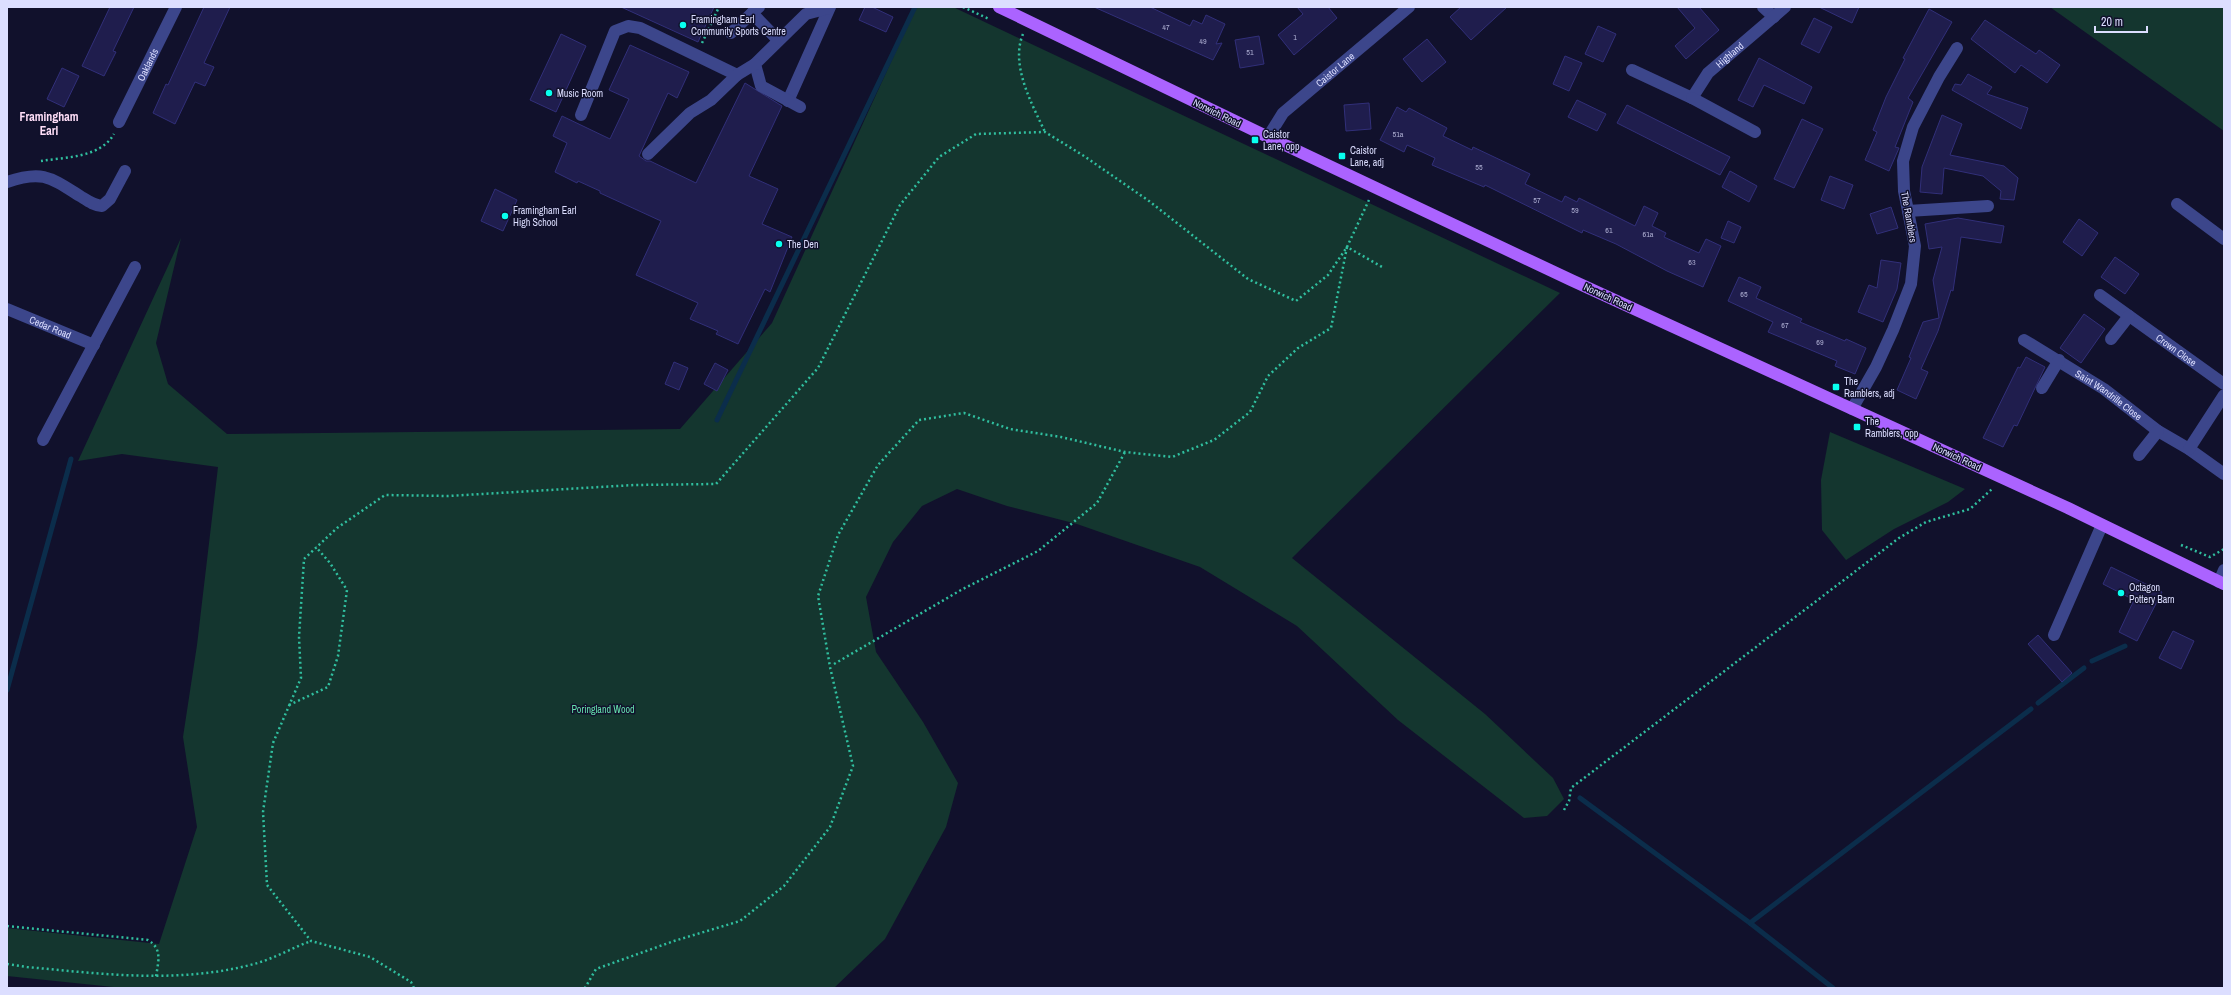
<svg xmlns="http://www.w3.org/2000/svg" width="2231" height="995" viewBox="0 0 2231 995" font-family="'Archivo Narrow',sans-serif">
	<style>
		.green { fill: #14362f }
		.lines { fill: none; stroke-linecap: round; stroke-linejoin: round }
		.stream { stroke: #0b2d4b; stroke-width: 5 }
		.building { fill: #1f1d4d; stroke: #312f79 }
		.path { stroke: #30bf9f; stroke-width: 2.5; stroke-dasharray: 2 3; stroke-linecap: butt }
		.minor { stroke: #3c468b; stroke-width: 12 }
		.major { stroke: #ab63ff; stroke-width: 12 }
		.poi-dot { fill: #08ffef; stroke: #11112c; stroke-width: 1.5 }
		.labels { text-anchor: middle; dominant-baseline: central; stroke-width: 3; stroke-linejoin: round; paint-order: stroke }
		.number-label { font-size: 8px; fill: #adaed2 }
		.poi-label { font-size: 10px; fill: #dcdeff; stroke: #11112c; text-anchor: start }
		.street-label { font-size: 10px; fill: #dcdeff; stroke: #11112c }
		.park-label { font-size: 10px; fill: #65e2ae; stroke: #11112c }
		.quarter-label { font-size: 12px; font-weight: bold; fill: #ffdef8; stroke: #11112c }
	</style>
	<rect width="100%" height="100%" fill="#11112c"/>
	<!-- green -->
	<g class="green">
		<polygon points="916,7 953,7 1560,293 1292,558 1485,714 1553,778 1564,799 1547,816 1524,818 1398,720 1297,626 1200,567 1077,524 1007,506 957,489 922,506 893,542 866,597 876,652 923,722 958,783 946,827 885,939 834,988 123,988 7,976 7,928 159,944 197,827 183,737 197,645 218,467 122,454 78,461 181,238 156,343 168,384 227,434 680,429 772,323"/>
		<polygon points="2050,7 2224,7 2224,131"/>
		<polygon points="1830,432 1965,489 1948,502 1894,529 1846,560 1822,530 1821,480"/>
	</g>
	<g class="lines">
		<!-- stream -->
		<g class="stream">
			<polyline points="717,420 915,7"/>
			<polyline points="2092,661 2125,646"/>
			<polyline points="7,690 71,459"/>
			<polyline points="2038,703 2084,668"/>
			<polyline points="1580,798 1750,923 1833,988"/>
			<polyline points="1750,923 2031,709"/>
		</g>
	</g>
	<!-- building -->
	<g class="building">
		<polygon points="110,7 134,7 113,51 116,52 104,76 82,66"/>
		<polygon points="204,7 230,7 204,63 214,67 205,86 195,82 175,124 153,113 166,84 168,85"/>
		<polygon points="621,7 714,7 698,42"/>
		<polygon points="865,7 872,7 893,17 886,32 859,20"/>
		<polygon points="1094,7 1150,7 1190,26 1193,20 1202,24 1206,15 1225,24 1216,44 1222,43 1213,60"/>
		<polygon points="1297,7 1328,7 1337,18 1294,55 1278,35 1303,14"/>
		<polygon points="1461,7 1507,7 1471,40 1450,17"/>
		<polygon points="1677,7 1699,7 1719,30 1686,59 1675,46 1695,28"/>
		<polygon points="1819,7 1859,7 1852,23"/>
		<polygon points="1929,9 1952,22 1908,98 1913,102 1895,147 1899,148 1889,171 1865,160 1877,132 1873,130 1886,97 1905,59 1903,58"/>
		<polygon points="1814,18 1832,27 1819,53 1801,44"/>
		<polygon points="1985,20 2036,54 2039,50 2060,65 2047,83 2021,65 2015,73 1971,39"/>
		<polygon points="1598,26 1616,34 1603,62 1585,54"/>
		<polygon points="561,34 586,46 556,112 530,100"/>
		<polygon points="1259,36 1264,64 1240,68 1235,40"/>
		<polygon points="1427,39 1446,62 1422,82 1403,59"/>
		<polygon points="630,45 689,72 677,98 668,93 639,156 646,161 650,161 696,183 745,83 782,106 749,176 778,189 762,224 792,237 770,292 765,289 738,344 716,334 718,331 690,319 698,303 636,275 661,221 600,193 600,191 578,181 577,183 555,172 567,143 553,136 562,116 610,139 629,99 609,90"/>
		<polygon points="1565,56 1582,63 1569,91 1553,84"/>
		<polygon points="1759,58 1812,87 1804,104 1764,85 1753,107 1738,100"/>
		<polygon points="62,68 79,76 64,107 47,99"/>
		<polygon points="1968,74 1992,87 1987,94 2028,108 2021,129 1952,90 1955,84 1961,85"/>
		<polygon points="1577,100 1606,114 1597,131 1568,117"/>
		<polygon points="1369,103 1371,129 1346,131 1344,105"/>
		<polygon points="1627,105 1730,157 1720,175 1617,123"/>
		<polygon points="1397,107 1406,112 1409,108 1447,128 1443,136 1472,150 1473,147 1530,174 1525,184 1562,202 1565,196 1577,202 1579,198 1635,226 1644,206 1658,213 1652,226 1666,233 1664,237 1699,253 1706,239 1721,246 1703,287 1667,271 1616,244 1583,230 1582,233 1485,185 1484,187 1432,165 1435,158 1407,145 1404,152 1380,140"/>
		<polygon points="1942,115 1962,124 1950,155 2004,166 2018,178 2014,200 2000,199 2001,191 1983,176 1944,168 1942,194 1920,192 1922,167"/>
		<polygon points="1802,119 1823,129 1794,188 1774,179"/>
		<polygon points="1730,171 1757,186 1749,202 1722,187"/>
		<polygon points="1830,176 1853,185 1844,209 1821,200"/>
		<polygon points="495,189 517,200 503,231 481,221"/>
		<polygon points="1891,207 1898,228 1877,234 1870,214"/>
		<polygon points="1958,218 2004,226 2001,243 1961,237 1953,291 1951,290 1938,331 1921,369 1928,372 1916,399 1897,390 1911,358 1909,357 1923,322 1939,318 1933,280 1942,247 1929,249 1925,224"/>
		<polygon points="2079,219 2098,233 2082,256 2063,242"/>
		<polygon points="1728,221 1741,227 1734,243 1721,238"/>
		<polygon points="2115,257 2139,274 2125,294 2101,277"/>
		<polygon points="1881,260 1901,263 1897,289 1883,322 1858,312 1869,285 1877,288"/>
		<polygon points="1739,277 1761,287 1756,298 1802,319 1800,322 1845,341 1846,339 1866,348 1855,374 1835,366 1837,361 1768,332 1773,322 1728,301"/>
		<polygon points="2084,314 2105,329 2081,363 2060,348"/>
		<polygon points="2026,357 2045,367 2017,426 2014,425 2003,447 1983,438 2018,367 2020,368"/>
		<polygon points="674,362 688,368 679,390 665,384"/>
		<polygon points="715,363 728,370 717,391 704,384"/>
		<polygon points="2111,567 2162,592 2137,641 2119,632 2134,600 2103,584"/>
		<polygon points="2173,631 2194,641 2181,669 2159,658"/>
		<polygon points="2038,635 2072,673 2062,682 2028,644"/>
	</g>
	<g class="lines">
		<!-- path -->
		<g class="path">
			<polyline points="963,7 989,19"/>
			<path d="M1023 34C1010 65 1032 104 1045 132"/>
			<polyline points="702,43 719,7"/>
			<path d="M41 161C66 157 100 158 114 134"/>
			<polyline points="1369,200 1347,247 1384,268"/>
			<polyline points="2181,545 2210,557 2224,549"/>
			<polyline points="834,664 961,590 1038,551 1097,503 1125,452"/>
			<polyline points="289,705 328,687 338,656 347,590 330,563 316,547"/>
			<polyline points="1564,810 1569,801 1571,788 1899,538 1926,522 1970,509 1992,489"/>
			<path d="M7 926 148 940C163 949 158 962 156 977"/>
			<path d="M7 964 27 967C103 974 179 984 254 964 273 959 292 948 311 941"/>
			<polyline points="414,988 411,982 370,957 311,941 267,885 263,812 273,743 301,678 299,637 304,559 337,528 385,495 448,496 634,485 716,484 818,368 900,205 939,157 976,134 1045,132 1084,156 1149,201 1248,279 1296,301 1328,275 1347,247 1331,328 1298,348 1268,376 1250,412 1214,440 1172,457 1125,452 1061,437 1010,429 964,413 919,420 878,465 838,535 818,596 830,667 853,766 830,827 784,886 740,921 674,941 596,969 585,988"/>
		</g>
		<!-- minor -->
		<g class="minor">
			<polyline points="759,7 752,13 778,40"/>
			<polyline points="1763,7 1774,17"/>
			<polyline points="731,33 752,13"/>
			<path id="s1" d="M1632 70 1692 98 1708 73 1785 7"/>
			<polyline points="1692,98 1755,132"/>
			<polyline points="788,101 830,7"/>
			<polyline points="800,107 761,86 755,64 806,14 829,8"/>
			<polyline points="581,115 615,31 628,26 640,28 737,75"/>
			<path id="s2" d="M119 122 176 7"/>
			<path id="s3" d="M1268 137 1283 113 1409 7"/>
			<polyline points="648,154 690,113 711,100 737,75 755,64"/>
			<path d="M7 182C42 170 50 177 80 196 88 201 93 205 102 206L110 199 125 171"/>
			<polyline points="2177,204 2224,239"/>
			<polyline points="1908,211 1988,206"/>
			<path id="s4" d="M2100 295 2224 384"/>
			<path id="s5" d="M7 309 94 345"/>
			<polyline points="2111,339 2129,316"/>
			<path id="s6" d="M2024 340 2104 389 2158 431 2189 449 2224 474"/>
			<polyline points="2042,388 2059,360"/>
			<polyline points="1852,409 1876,367 1893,330 1911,284 1915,246 1904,191 1903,161 1913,127 1939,77 1957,48"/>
			<polyline points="43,440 135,267"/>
			<polyline points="2189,449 2224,395"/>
			<polyline points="2139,455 2158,431"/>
			<polyline points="2219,582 2224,570"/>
			<polyline points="2054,635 2102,525"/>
		</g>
		<!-- major -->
		<polyline class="major" points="999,7 1268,137 1571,280 2068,508 2224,584"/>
	</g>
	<!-- markers -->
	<g class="poi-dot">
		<circle cx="683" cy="25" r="4"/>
		<circle cx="549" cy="93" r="4"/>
		<rect x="1251" y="136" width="8" height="8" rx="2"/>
		<rect x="1338" y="152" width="8" height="8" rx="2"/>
		<circle cx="505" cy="216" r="4"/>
		<circle cx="779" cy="244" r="4"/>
		<rect x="1832" y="383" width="8" height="8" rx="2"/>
		<rect x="1853" y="423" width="8" height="8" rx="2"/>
		<circle cx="2121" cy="593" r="4"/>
	</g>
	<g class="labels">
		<!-- number labels -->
		<g class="number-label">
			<text x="1166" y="27">47</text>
			<text x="1295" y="37">1</text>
			<text x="1203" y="41">49</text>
			<text x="1250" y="52">51</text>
			<text x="1398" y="134">51a</text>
			<text x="1479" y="167">55</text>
			<text x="1537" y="200">57</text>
			<text x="1575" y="210">59</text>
			<text x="1609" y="230">61</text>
			<text x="1648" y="234">61a</text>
			<text x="1692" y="262">63</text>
			<text x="1744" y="294">65</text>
			<text x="1785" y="325">67</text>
			<text x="1820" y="342">69</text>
		</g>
		<!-- poi labels -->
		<g class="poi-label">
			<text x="691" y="19">Framingham Earl<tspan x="691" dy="12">Community Sports Centre</tspan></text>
			<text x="557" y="93">Music Room</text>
			<text x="1263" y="134">Caistor<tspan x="1263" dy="12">Lane, opp</tspan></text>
			<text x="1350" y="150">Caistor<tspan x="1350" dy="12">Lane, adj</tspan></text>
			<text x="513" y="210">Framingham Earl<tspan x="513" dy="12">High School</tspan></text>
			<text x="787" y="244">The Den</text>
			<text x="1844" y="381">The<tspan x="1844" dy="12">Ramblers, adj</tspan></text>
			<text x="1865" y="421">The<tspan x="1865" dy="12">Ramblers, opp</tspan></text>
			<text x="2129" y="587">Octagon<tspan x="2129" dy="12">Pottery Barn</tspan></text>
		</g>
		<!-- street labels -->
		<g class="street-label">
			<text stroke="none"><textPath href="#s1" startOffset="124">Highland</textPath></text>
			<text stroke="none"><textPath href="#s2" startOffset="64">Oaklands</textPath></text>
			<text stroke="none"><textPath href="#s3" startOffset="96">Caistor Lane</textPath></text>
			<text transform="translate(1217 113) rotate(26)">Norwich Road</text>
			<text transform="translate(1909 217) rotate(80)">The Ramblers</text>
			<text transform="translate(1608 297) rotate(25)">Norwich Road</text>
			<text stroke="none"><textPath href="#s5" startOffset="47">Cedar Road</textPath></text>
			<text stroke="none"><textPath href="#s4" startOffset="94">Crown Close</textPath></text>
			<text stroke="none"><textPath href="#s6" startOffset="101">Saint Wandrille Close</textPath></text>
			<text transform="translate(1957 457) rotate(25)">Norwich Road</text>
		</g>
		<!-- park labels -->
		<g class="park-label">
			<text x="603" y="709">Poringland Wood</text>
		</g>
		<!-- quarter labels -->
		<g class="quarter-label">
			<text x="49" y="117">Framingham<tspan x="49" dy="14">Earl</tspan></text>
		</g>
	</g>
	<!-- border -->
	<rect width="2231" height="995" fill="none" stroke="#dcdeff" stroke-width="16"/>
	<!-- scale -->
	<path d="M2095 26v6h52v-6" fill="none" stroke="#dcdeff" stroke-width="2"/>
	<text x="2101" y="26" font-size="12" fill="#dcdeff" stroke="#11112c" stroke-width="3" paint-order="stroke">20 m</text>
</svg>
